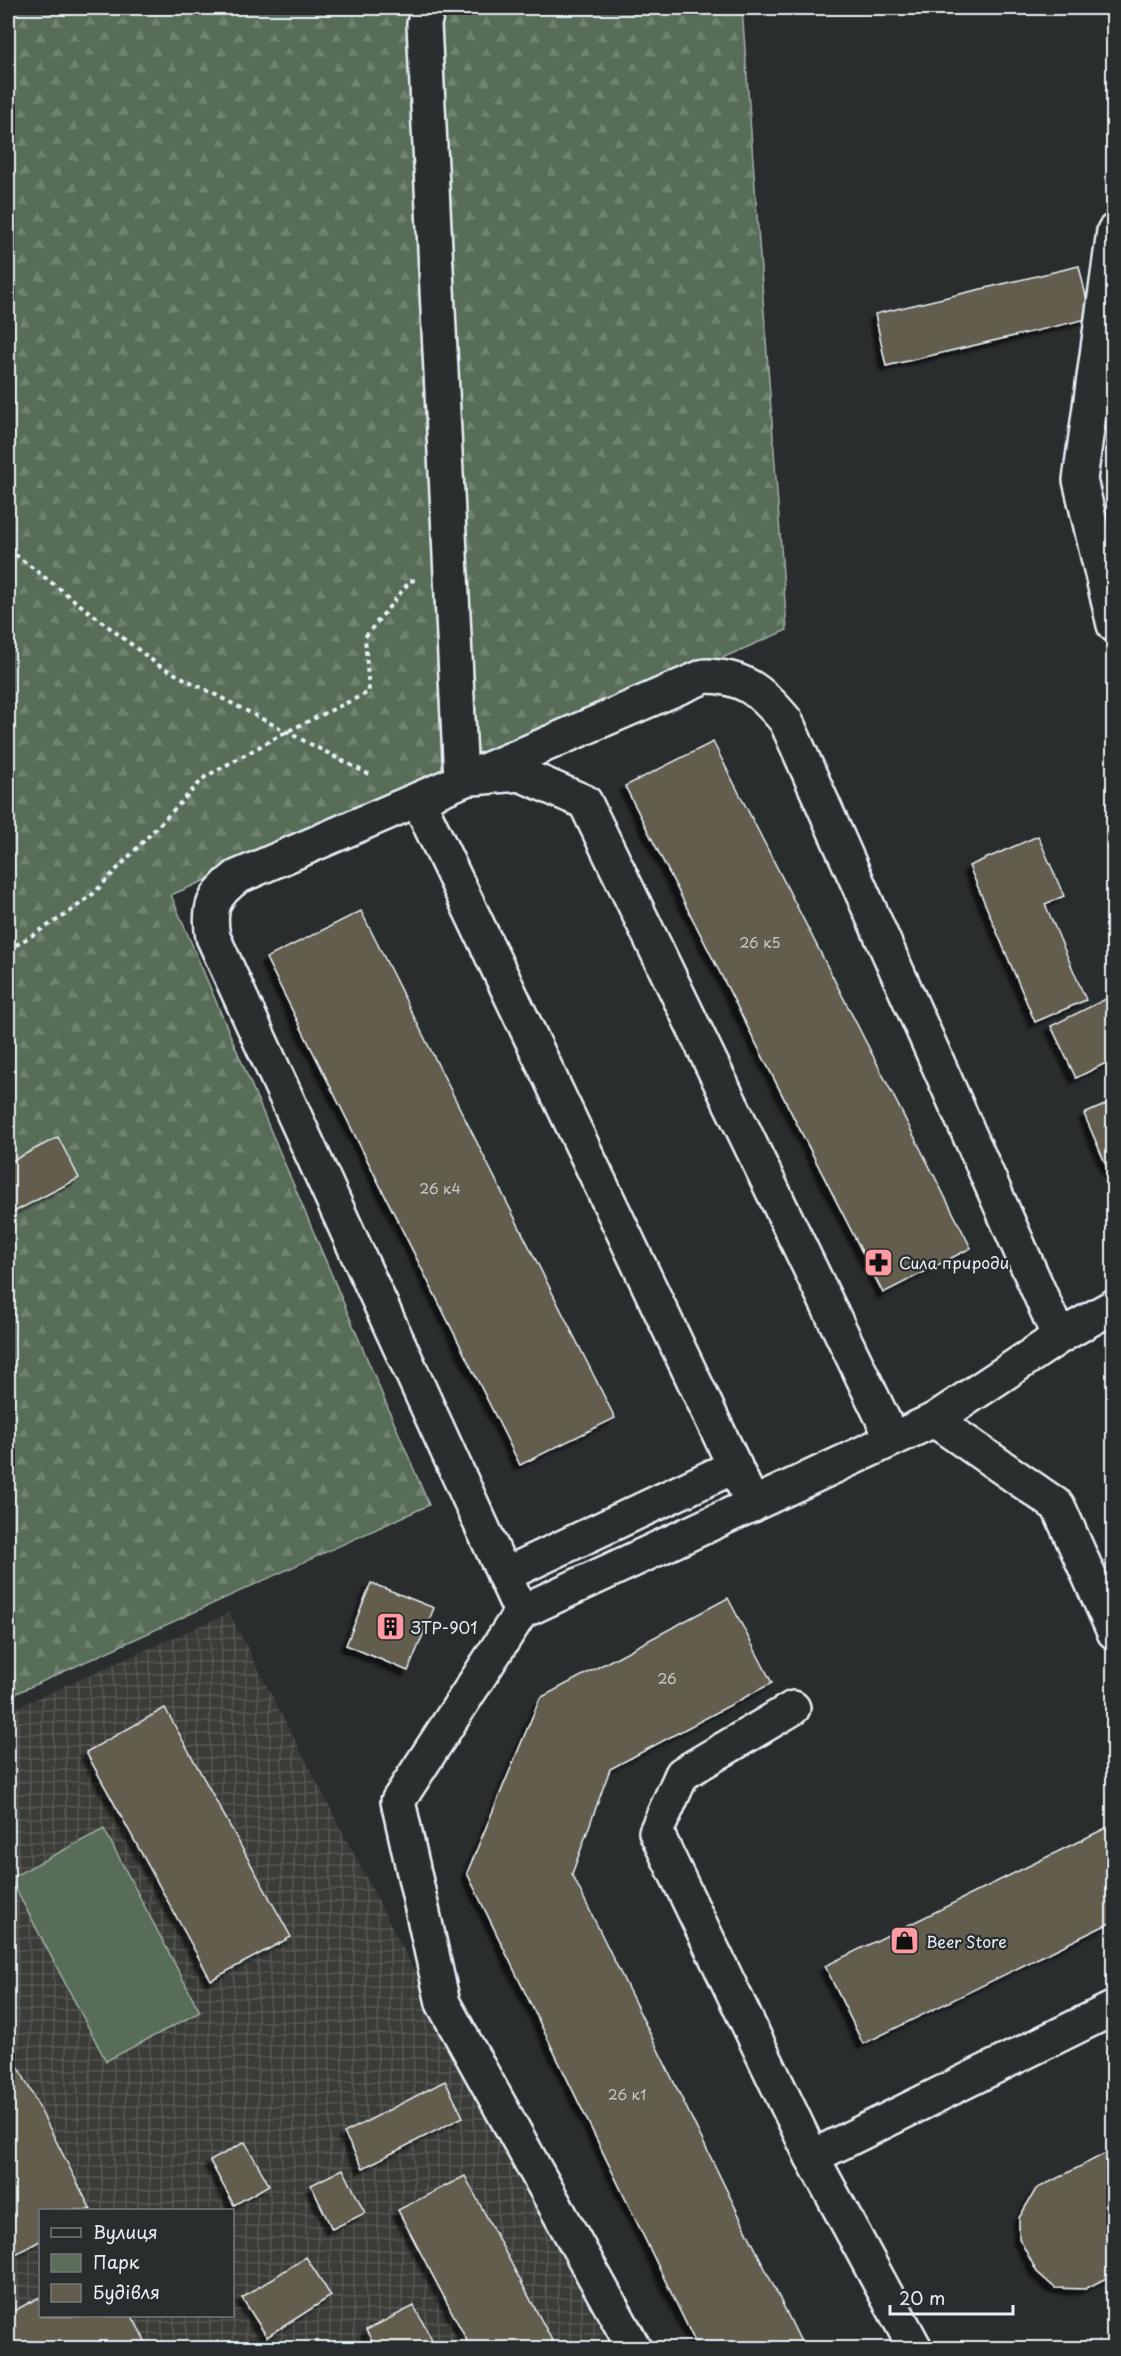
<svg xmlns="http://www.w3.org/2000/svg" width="1121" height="2356" viewBox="0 0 1121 2356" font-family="'Playpen Sans',sans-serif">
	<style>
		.industrial { fill: url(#industrial-grid); fill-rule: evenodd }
		.forest { fill: url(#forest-firs); stroke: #a0afa8; stroke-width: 1.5 }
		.park { fill: #596d58; stroke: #a0afa8; stroke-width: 1.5 }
		.building { fill: #635d4d; stroke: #e8f1f8; stroke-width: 1.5; filter: url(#shadow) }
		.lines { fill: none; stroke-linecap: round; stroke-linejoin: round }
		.minor-casing { stroke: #e8f1f8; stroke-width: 38 }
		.path { stroke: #e8f1f8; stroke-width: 4; stroke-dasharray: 4.5 4.5; stroke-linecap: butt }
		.minor { stroke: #2a2d2e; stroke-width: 33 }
		.labels { text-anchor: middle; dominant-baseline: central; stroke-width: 4.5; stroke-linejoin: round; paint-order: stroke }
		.number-label { font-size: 14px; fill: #c7cccd }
		.poi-label { font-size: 16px; fill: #e8f1f8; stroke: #2a2d2e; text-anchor: start }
	</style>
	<defs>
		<pattern id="industrial-grid" width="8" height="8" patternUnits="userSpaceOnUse" patternTransform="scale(1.5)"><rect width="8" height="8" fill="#3b3b37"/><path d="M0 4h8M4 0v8" fill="none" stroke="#575855"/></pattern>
		<pattern id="forest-firs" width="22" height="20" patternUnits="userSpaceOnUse" patternTransform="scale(1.5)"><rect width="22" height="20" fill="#596d58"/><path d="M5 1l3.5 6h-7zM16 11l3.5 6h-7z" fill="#718271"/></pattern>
		<filter id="shadow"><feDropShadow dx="-5.5" dy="5.5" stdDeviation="1.5" flood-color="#0009"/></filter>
	</defs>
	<rect width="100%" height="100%" fill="#2a2d2e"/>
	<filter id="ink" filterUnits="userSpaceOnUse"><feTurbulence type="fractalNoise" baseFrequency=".0167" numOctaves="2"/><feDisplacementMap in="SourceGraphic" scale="12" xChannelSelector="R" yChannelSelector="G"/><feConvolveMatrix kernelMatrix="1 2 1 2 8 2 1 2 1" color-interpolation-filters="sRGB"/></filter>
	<g filter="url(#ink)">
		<!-- industrial -->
		<path class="industrial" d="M229 1613 610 2348H8V1711ZM40 2210H232V2316H40Z"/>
		<!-- forest -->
		<polygon class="forest" points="8,8 742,8 787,630 171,895 429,1505 8,1697"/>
		<!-- park -->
		<polygon class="park" points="104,1829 200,2012 106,2061 10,1878"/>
		<!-- building -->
		<g class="building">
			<polygon points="1079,266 1091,318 886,366 875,314"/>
			<polygon points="713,742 971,1248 883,1293 625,786"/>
			<polygon points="1038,836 1064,896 1045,904 1086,1000 1035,1022 969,866"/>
			<polygon points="361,911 615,1418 520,1465 266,958"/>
			<polygon points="1114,995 1114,1059 1076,1078 1051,1026"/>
			<polygon points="1114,1101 1114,1170 1109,1172 1084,1114"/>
			<polygon points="58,1137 79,1178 8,1215 8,1163"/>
			<polygon points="371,1583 434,1608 408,1671 346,1645"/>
			<polygon points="728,1598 772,1683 610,1769 572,1874 804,2348 698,2348 467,1873 540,1698"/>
			<polygon points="165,1708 291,1937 211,1980 86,1752"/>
			<polygon points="1114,1824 1114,1921 863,2044 825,1966"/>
			<polygon points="8,2046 91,2210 40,2210 40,2241 8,2258"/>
			<polygon points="445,2081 463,2117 363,2168 344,2133"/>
			<polygon points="245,2142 269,2185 234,2205 210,2161"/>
			<polygon points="1114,2149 1114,2274 1085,2289 1055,2288 1037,2272 1019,2238 1019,2218 1036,2189"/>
			<polygon points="343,2169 365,2213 332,2229 311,2185"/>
			<polygon points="465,2176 556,2348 471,2348 398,2210"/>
			<polygon points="306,2257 331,2296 267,2337 242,2298"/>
			<polygon points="40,2297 40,2316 132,2316 149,2348 8,2348 8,2314"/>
			<polygon points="414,2306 436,2348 376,2348 366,2330"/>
		</g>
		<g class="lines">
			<defs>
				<g id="minor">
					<polyline points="428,8 424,24 461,779 520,774 585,802 892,1438"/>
					<polyline points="1114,231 1080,480 1114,625"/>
					<polyline points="418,800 753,1505"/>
					<polyline points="1059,1337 1114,1306"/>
					<polyline points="504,1575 735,1466"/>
					<path d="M521 1612 213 937C208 908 213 895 237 877L705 676C744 676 762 692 786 721L1059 1337 934 1420"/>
					<polyline points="793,1708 682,1774 656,1832 812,2157 915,2348"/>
					<polyline points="812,2157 1114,2008"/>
					<polyline points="634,2348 443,2003 398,1801 521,1612 934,1420 1058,1506 1114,1632"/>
				</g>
			</defs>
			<!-- minor casing -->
			<use href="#minor" class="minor-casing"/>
			<!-- path -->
			<g class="path">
				<polyline points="8,549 158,665 372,776"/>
				<polyline points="8,950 67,914 93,894 205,777 286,732 369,692 365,637 410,581 415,580"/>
			</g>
			<!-- minor -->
			<use href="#minor" class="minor"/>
		</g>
	</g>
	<!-- icons -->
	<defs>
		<symbol id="pharmacy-square" viewBox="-11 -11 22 22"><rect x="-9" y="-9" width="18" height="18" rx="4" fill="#ff9aa2" stroke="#2a2d2e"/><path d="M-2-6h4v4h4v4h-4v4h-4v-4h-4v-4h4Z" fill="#111"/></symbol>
		<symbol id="building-square" viewBox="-11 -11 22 22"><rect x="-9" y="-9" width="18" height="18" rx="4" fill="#ff9aa2" stroke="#2a2d2e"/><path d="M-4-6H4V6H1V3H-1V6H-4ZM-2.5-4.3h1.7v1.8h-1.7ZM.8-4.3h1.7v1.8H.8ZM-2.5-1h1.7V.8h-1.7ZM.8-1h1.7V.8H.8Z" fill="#111"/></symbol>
		<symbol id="shop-square" viewBox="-11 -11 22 22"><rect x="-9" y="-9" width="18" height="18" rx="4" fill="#ff9aa2" stroke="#2a2d2e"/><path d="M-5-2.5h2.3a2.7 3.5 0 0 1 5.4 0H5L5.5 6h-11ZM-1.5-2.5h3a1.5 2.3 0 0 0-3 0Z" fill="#111"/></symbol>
	</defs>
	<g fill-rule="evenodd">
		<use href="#pharmacy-square" x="862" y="1246" width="33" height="33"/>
		<use href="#building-square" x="374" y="1610" width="33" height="33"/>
		<use href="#shop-square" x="888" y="1924" width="33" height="33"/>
	</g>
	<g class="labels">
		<!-- number labels -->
		<g class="number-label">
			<text x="760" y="942">26 к5</text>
			<text x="440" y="1188">26 к4</text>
			<text x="667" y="1678">26</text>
			<text x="627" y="2094">26 к1</text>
		</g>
		<!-- poi labels -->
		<g class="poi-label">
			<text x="899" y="1262">Сила природи</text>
			<text x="411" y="1627">ЗТР-901</text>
			<text x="926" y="1941">Beer Store</text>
		</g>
	</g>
	<!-- margin -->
	<rect width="1121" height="2356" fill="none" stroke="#2a2d2e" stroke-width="30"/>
	<rect x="15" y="15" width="1091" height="2326" fill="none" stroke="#e8f1f8" stroke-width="2" filter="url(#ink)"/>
	<!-- legend -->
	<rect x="39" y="2209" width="195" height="108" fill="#2a2d2e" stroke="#767b7f" stroke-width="1.5"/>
	<rect x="51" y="2228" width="30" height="9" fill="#2a2d2e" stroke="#767b7f" stroke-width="1.5"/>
	<text x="93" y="2239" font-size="18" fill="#e8f1f8">Вулиця</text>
	<rect x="51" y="2254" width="30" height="18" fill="#596d58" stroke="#767b7f" stroke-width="1.5"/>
	<text x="93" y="2269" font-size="18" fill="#e8f1f8">Парк</text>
	<rect x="51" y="2284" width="30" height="18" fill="#635d4d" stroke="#767b7f" stroke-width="1.5"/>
	<text x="93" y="2299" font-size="18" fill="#e8f1f8">Будівля</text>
	<!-- scale -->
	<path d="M890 2305v9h123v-9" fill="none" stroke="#e8f1f8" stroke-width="3"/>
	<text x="899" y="2305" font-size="18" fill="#e8f1f8" stroke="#2a2d2e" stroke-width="4.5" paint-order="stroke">20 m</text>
</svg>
